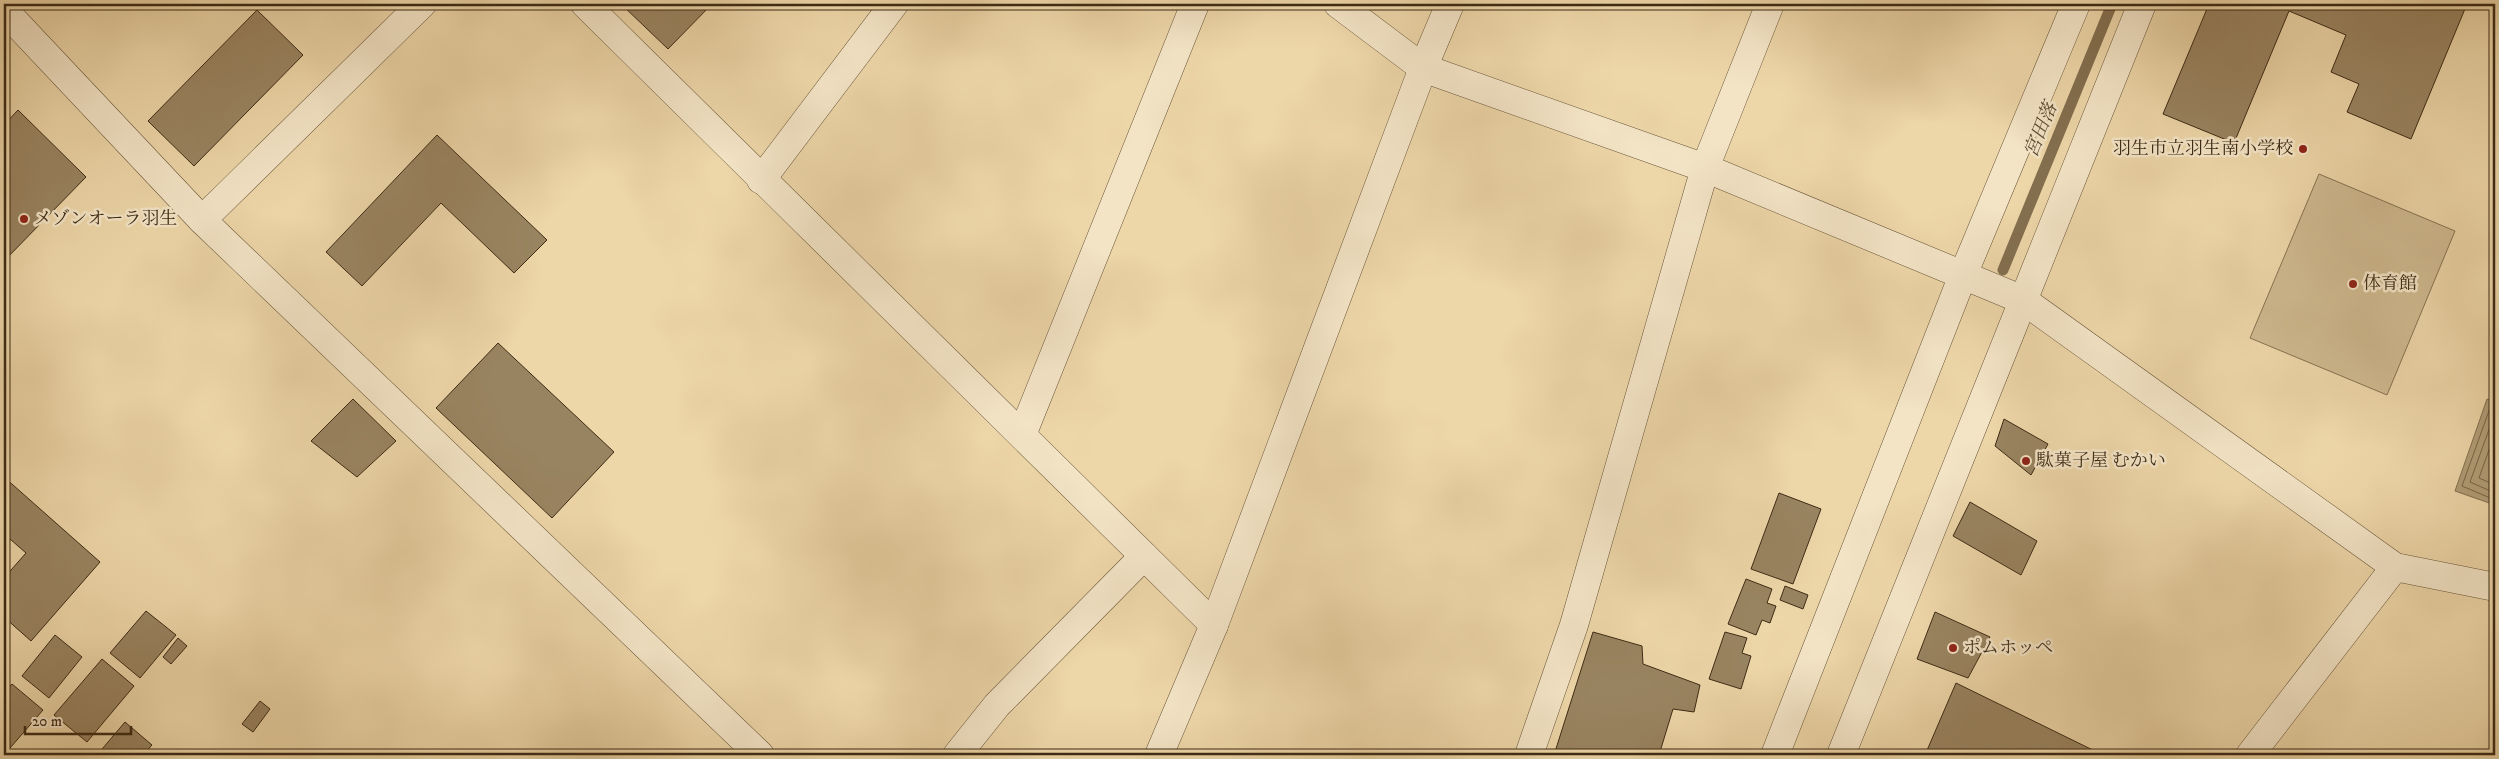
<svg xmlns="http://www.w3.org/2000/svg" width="2499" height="759" viewBox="0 0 2499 759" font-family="'IM FELL DW Pica','Noto Serif JP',serif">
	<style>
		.green { fill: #cfb98f; stroke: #867252 }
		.water { fill: #b19c76; stroke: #836f4f }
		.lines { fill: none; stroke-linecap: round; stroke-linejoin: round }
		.shore { stroke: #776446; stroke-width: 1 }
		.stream { stroke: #836f4f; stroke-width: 11 }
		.building { fill: #998461; stroke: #3d2b15 }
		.street-casing { stroke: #69563a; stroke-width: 29 }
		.street { stroke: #f3e4c6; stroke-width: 28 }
		.poi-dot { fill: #8f2418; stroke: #f3e4c6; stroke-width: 2 }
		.labels { text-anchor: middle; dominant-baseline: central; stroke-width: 5; stroke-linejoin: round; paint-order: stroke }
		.poi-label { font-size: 18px; fill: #3d2b15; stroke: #f3e4c6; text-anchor: start }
		.water-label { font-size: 19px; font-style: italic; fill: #5a472d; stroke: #f3e4c6 }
	</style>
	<rect width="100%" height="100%" fill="#edd6a8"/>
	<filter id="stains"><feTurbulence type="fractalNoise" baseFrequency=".004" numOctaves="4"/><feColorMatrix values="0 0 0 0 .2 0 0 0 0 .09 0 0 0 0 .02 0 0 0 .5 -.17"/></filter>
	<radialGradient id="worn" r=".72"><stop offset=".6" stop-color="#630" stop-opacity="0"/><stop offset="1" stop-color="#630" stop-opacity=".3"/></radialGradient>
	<!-- green -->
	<polygon class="green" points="2319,174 2455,231 2387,395 2250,338"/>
	<!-- water -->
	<polygon class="water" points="2487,399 2495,402 2495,505 2455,491"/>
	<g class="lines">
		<!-- shore -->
		<g class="shore">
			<polyline points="2495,406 2490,408 2462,486 2495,500"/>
			<polyline points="2495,413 2470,482 2495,493"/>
			<polyline points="2495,433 2479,478 2495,485"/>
		</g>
		<!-- stream -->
		<polyline class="stream" points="2003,270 2112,4"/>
	</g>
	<!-- building -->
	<g class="building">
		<polygon points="621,4 712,4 668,49"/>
		<polygon points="2209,4 2467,4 2411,139 2347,112 2359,84 2331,72 2346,35 2289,11 2234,143 2163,114"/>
		<polygon points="257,10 303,55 194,166 148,121"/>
		<polygon points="18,110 86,177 4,261 4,125"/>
		<polygon points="437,135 547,240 514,273 441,203 362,286 326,252"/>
		<polygon points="498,343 614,452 552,518 436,408"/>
		<polygon points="353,399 396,441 357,477 311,441"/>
		<polygon points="2004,419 2048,444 2031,475 1995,446"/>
		<polygon points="4,477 100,562 31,641 4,617 4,578 26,553 10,539 4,546"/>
		<polygon points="1779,493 1821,509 1793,584 1751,569"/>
		<polygon points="1970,502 2037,541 2021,575 1953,536"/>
		<polygon points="1746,579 1772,589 1767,603 1776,606 1770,623 1762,620 1756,635 1728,624"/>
		<polygon points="1785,586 1808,595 1803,609 1780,600"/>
		<polygon points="146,611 176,635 140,678 110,653"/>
		<polygon points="1935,612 1990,637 1968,678 1917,659"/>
		<polygon points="1593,632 1642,646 1643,664 1700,685 1694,712 1673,709 1659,755 1554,755"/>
		<polygon points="1725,632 1747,638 1742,653 1751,656 1741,689 1709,679"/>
		<polygon points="55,635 82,657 49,698 22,676"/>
		<polygon points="178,638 187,646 171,664 163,657"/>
		<polygon points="102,659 134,686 87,742 54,715"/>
		<polygon points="1956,683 2103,755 1925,755"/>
		<polygon points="12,684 43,710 4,755 4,694"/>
		<polygon points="260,701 270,709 253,732 242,724"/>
		<polygon points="125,722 152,745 143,755 97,755"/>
	</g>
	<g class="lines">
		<defs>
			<g id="street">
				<polyline points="585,4 1214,625"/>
				<polyline points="1338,4 1423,68 1705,168 2023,300 2395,567 2495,587"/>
				<polyline points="4,10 202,220 760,755"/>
				<polyline points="761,180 894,4"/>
				<polyline points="202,220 422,4"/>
				<polyline points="1022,435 1195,4"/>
				<polyline points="957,755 997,705 1144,556"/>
				<polyline points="1159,755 1214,625 1423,68 1450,4"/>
				<polyline points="1529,755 1574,625 1705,168 1770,4"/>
				<polyline points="1775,755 1963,275 2076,4"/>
				<polyline points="1841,755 2142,4"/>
				<polyline points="2250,755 2395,567"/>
			</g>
		</defs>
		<!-- street casing -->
		<use href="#street" class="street-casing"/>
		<!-- street -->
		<use href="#street" class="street"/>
	</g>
	<!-- markers -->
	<g class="poi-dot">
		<circle cx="2303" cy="149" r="5"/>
		<circle cx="24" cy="219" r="5"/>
		<circle cx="2353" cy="284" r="5"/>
		<circle cx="2026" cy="461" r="5"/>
		<circle cx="1953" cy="648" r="5"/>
	</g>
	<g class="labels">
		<!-- poi labels -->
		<g class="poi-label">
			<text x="2293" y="149" text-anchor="end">羽生市立羽生南小学校</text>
			<text x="34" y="219">メゾンオーラ羽生</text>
			<text x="2363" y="284">体育館</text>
			<text x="2036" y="461">駄菓子屋 むかい</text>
			<text x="1963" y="648">ポムホッペ</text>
		</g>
		<!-- water labels -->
		<g class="water-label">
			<text transform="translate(2041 130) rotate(-68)">宮田落</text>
		</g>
	</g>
	<!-- margin -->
	<rect width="2499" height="759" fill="none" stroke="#edd6a8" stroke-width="20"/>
	<rect x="5" y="5" width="2489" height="749" fill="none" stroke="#3d2b15" stroke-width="2.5"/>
	<rect x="10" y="10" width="2479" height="739" fill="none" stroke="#3d2b15"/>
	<!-- scale -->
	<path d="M25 726v8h106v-8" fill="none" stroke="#3d2b15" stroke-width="2.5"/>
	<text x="32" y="726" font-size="15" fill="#3d2b15" stroke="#f3e4c6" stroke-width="4" paint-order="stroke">20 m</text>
	<rect width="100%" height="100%" filter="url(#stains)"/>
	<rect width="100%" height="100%" fill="url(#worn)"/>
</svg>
